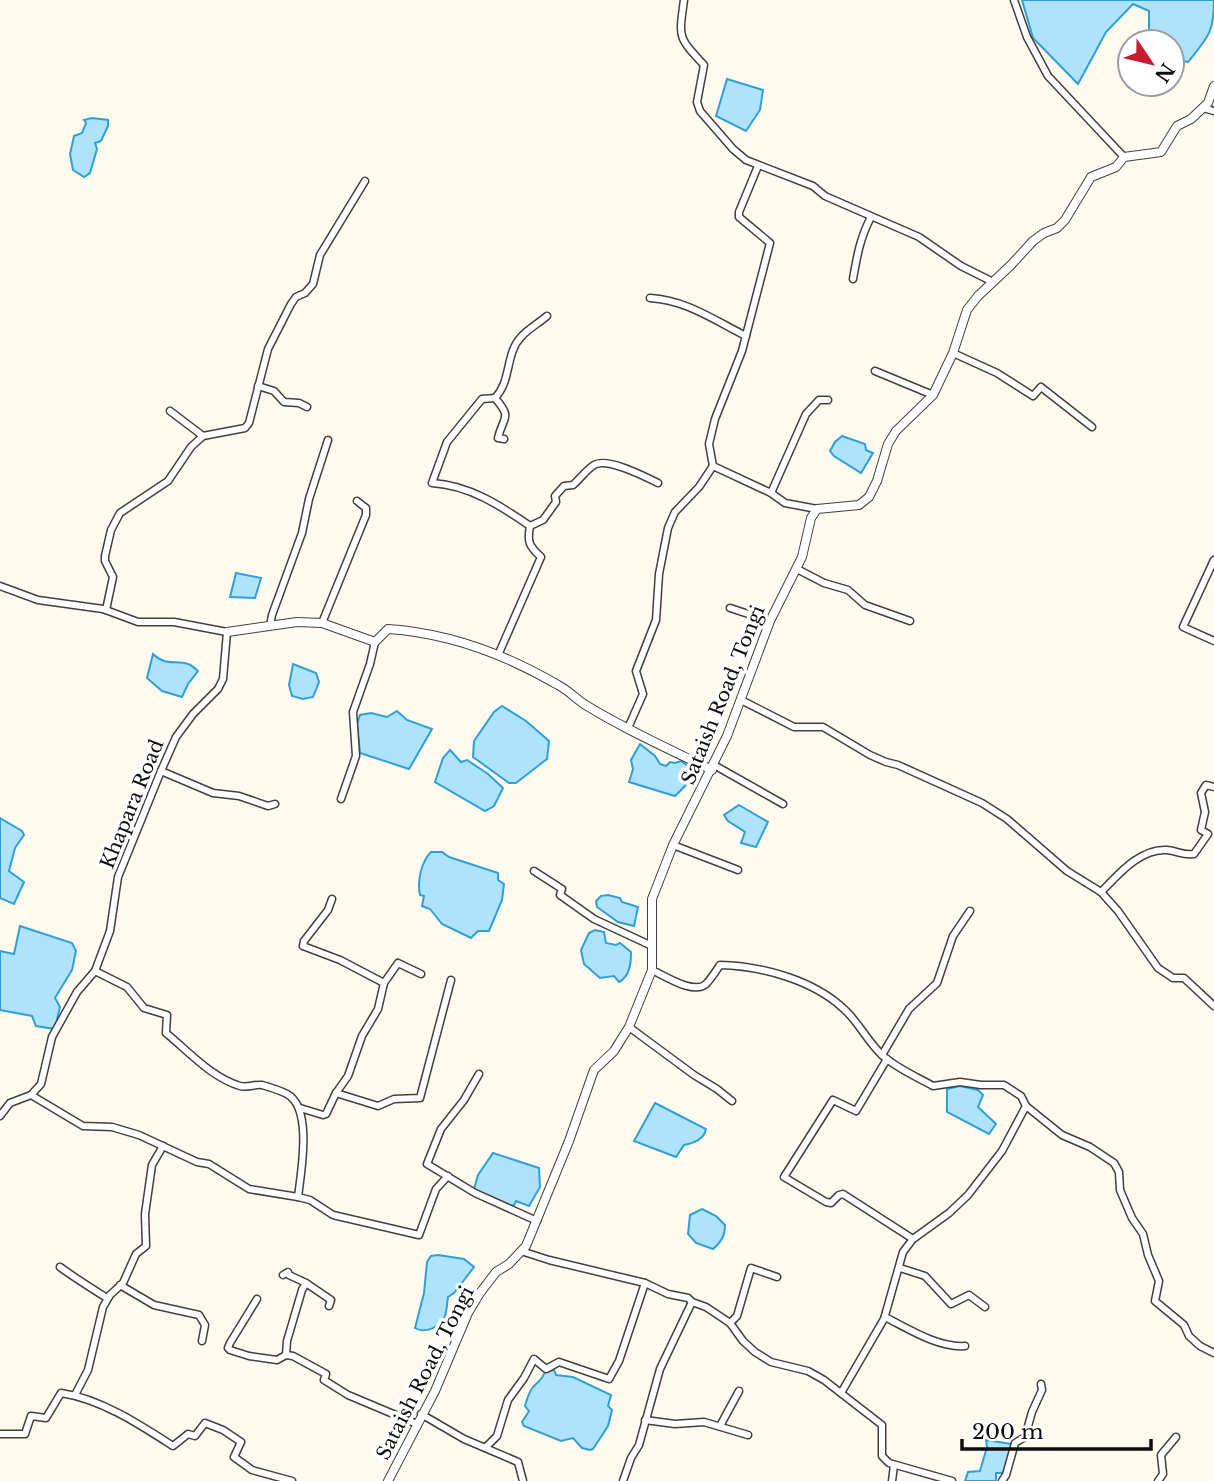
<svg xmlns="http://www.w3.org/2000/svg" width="1214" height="1481" viewBox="0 0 1214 1481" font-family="'Libre Baskerville',serif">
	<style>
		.water { fill: #aee3fb; stroke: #2fa0d7; stroke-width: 2 }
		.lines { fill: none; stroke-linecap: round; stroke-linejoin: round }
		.minor-casing { stroke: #404040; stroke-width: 9 }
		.tertiary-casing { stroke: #404040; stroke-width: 10 }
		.minor { stroke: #fff; stroke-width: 6 }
		.tertiary { stroke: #fff; stroke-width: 8 }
		.labels { text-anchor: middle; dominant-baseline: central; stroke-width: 7; stroke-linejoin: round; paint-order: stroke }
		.street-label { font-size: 19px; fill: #0d0d0d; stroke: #fff }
	</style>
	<rect width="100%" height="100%" fill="#fffaed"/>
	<!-- water -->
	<g class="water">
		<path d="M1022 0H1214C1214 33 1208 37 1188 62L1172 58V42H1149V11L1133 4 1106 32 1078 84 1033 38Z"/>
		<polygon points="727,79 763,90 760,110 746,131 716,116"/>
		<polygon points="92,118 108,120 108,126 101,141 95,143 97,149 90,173 84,177 73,170 70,154 74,136 82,133 86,123 84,120"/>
		<polygon points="842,436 865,444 866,450 873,453 861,473 834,456 830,451 835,442"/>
		<polygon points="236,573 261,578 255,598 230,597"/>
		<path d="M153 654C165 666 175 660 188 664 190 664 197 670 198 671L188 684 182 697 162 691 147 678Z"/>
		<polygon points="293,664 316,673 319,682 313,697 303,699 292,696 289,685"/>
		<polygon points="502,706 526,721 549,741 547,759 516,783 509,783 473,757 474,741 494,712"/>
		<polygon points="397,711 407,720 432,729 409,769 360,753 357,724 360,715 371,713 387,717"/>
		<polygon points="640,744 655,756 660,764 666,766 670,762 675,763 681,761 694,770 694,777 675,796 629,782 633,769 631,760"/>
		<polygon points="450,750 461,762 467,760 488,774 503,788 494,806 485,811 435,782 443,758"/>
		<polygon points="739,805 768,822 756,847 741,843 745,832 728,821 724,815"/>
		<polygon points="0,818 22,831 24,835 15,848 9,871 24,882 14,904 0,898"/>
		<path d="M431 852H442L449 857 498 873V880L504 884 502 900 489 931H478L471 938 442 924 430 909 422 906 424 896 420 895C417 882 421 862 431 852Z"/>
		<polygon points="608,895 620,898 622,902 638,907 634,926 618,922 597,907 596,901 601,896"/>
		<polygon points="20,926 72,943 76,951 72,970 55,998 60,1007 55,1029 36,1026 32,1016 0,1010 0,951 14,954"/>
		<path d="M595 930 604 932 606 943 616 945 620 943 631 952C631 963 630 976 619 982L614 976 600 978 584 964 581 950 589 933Z"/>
		<polygon points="960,1086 978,1090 983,1095 978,1107 996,1124 989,1134 947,1112 947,1089"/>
		<path d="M655 1103 706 1129C704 1140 693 1143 684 1145L676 1157 634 1141Z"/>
		<polygon points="493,1153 539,1168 540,1187 529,1206 516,1201 514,1205 509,1206 474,1189 478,1175"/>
		<path d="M702 1209 716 1216 725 1225C725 1236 721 1242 713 1249L696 1243 688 1234 690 1215Z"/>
		<path d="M438 1255 464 1259 474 1267 454 1293 448 1297C447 1303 447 1310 445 1316 441 1327 425 1334 415 1328L424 1293 427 1262 431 1256Z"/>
		<path d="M554 1370 556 1375 573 1377 611 1395 608 1406 612 1410 608 1426 593 1449 590 1450 582 1448 573 1438 561 1441 524 1426 522 1422 529 1411 525 1406C527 1399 529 1390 535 1385 540 1380 542 1380 545 1372Z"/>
		<polygon points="986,1440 1012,1444 1004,1473 996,1473 996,1481 965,1481 968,1472 980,1471 987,1447"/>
	</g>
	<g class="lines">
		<defs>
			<g id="minor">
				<path d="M684 0C679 38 677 36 704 65L697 102 700 111 733 149 746 160 813 186 825 196 919 237 961 266 993 282"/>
				<polyline points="1014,0 1027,37 1048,76 1124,157"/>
				<polyline points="1203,108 1214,111"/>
				<polyline points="758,166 739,212 739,217 770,243 742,351 715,419 709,444 713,466 771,493 785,503 817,509"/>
				<path d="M853 279C857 256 860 238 871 217"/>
				<path d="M650 298C686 300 714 320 746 336"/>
				<polyline points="953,353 997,373 1033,396 1041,387 1092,427"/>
				<polyline points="875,371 933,395"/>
				<polyline points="258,386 274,391 284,402 299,403 307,407"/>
				<path d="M495 398C513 419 503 416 498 438L504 439"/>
				<polyline points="170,411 203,436"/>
				<polyline points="771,493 806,414 819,400 828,400"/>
				<path d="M530 526 543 520 556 502 555 496 564 486 573 485C580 479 586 470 594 465 607 457 644 476 658 483"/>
				<polyline points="1214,560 1183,627 1214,641"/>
				<polyline points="797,569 824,583 848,590 865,605 910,621"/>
				<polyline points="0,586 38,600 103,609 138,622 174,622 227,632 223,679 218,689 193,714 176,737 161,771 118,877 110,931 95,971 77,992 52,1037 41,1084 31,1095 10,1103 0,1116"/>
				<polyline points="730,608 770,621"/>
				<polyline points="106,610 113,577 105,561 105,556 111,530 120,513 168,481 191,447 203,436 245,428 249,423 268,349 291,304 296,297 305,293 313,284 320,255 365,181"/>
				<polyline points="322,623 366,515 366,508 357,501"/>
				<polyline points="270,626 272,615 302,533 309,499 328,440"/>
				<path d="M499 653 541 557C529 546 527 542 530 526 501 506 469 485 432 483L447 442 482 399 495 398C512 380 505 354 521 337 528 329 539 323 547 316"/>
				<polyline points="741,700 794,727 823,727 870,755 886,762 898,765 982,803 1007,819 1067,871 1101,892 1118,911 1158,968 1173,978 1184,978 1214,1006"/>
				<polyline points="628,728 643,694 636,671 656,620 659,574 668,528 675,512 699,487 713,466"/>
				<polyline points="714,765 783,804"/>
				<polyline points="161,771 213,793 239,796 268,806 275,804"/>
				<polyline points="341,799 356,756 353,712 370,664 375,642"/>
				<polyline points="673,845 738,870"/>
				<polyline points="534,871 562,889 560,895 594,919 652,946"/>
				<path d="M1101 892C1118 875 1140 848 1167 850 1178 851 1183 856 1194 854L1208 834 1201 830 1205 812 1201 793 1206 785 1214 787"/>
				<polyline points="332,899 328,910 304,941 303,946 340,960 384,983"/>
				<path d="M652 970C665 976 694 995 706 984 711 979 716 971 720 965 762 966 814 980 845 1010 859 1023 868 1042 882 1055 896 1068 917 1077 933 1086L960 1082 981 1085H1004L1021 1096 1026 1106 1062 1135 1090 1147 1114 1163 1119 1172 1120 1190 1132 1218 1143 1234 1148 1255 1159 1281 1155 1301 1184 1325 1189 1336 1200 1346 1214 1353"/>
				<path d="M95 971 127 987 144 1008 167 1015 166 1033C188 1051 212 1078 240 1086 247 1088 255 1084 262 1085 269 1087 281 1091 287 1094 313 1108 301 1172 298 1197L310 1200 333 1215 419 1235 436 1189 448 1176"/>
				<polyline points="629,1027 694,1075 717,1089 732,1101"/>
				<polyline points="882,1055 909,1009 937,983 953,936 970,911"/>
				<polyline points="887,1059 856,1111 833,1100 784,1177 826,1202 831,1203 839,1195 843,1194 913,1239"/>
				<polyline points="479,1074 464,1100 441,1129 427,1164 475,1193 537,1221"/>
				<polyline points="336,1093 378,1106 394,1099 420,1098 451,980"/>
				<polyline points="31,1095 83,1126 112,1127 139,1135 197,1162 209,1164 249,1189 298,1197"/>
				<polyline points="300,1108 323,1115 326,1114 336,1093 348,1076 362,1036 378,1009 384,983 398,963 421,974"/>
				<polyline points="521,1251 549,1260 645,1283 668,1294 688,1298 692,1302 706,1307 730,1323 743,1341 755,1352 771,1362 808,1371 824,1380 882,1425 882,1456 889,1463 952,1481"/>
				<path d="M60 1267C75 1278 91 1288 107 1298L109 1296"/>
				<polyline points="900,1268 925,1276 951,1304 969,1295 985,1307"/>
				<polyline points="283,1275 288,1272 289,1275 306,1283"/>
				<polyline points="120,1285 154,1305 199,1315 205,1325 202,1341"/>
				<polyline points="257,1299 230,1343 228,1348 230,1350 249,1356 277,1360 286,1355 293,1356 326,1374 324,1380 348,1395 417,1424"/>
				<path d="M885 1317C909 1329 938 1348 965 1346"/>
				<polyline points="730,1323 737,1316 751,1268 777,1277"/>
				<polyline points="286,1355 287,1341 302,1290 306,1283 331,1300 329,1306"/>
				<polyline points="841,1393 884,1319 903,1252 913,1239 949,1213 968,1195 1002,1151 1026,1106"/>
				<polyline points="75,1395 88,1370 103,1307 110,1295 123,1283 136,1254 146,1246 145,1214 152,1165 163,1146"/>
				<polyline points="421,1414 464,1439 518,1462 523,1481"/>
				<polyline points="645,1420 675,1424 704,1422 748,1435"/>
				<polyline points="720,1426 739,1391"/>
				<path d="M0 1434H25L31 1416 46 1418 61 1393C101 1399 139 1424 173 1446L188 1434 195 1436 205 1423 223 1430 241 1442 234 1457 252 1470 292 1481"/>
				<polyline points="486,1447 497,1436 508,1400 524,1378 534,1359 546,1369 559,1362 609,1379 619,1361 645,1283"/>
				<polyline points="623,1481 631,1458 639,1445 660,1369 692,1302"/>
				<polyline points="892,1481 894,1465"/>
				<polyline points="1002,1481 1006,1475 1015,1443 1025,1437 1032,1412 1042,1390 1041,1384"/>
				<polyline points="1158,1481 1163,1474 1161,1455 1176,1437"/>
			</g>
			<g id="tertiary">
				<path d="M227 632 297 622 322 623 375 642 388 629C449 633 505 654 558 685 568 690 575 698 584 704 624 729 669 749 712 770"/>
				<polyline points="388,1481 435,1391 468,1313 480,1293 496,1272 509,1264 526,1246 569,1141 594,1070 614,1051 629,1027 652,970 652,899 673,845 727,736 770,621 802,557 811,518 817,509 859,505 869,497 877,481 888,444 896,431 933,395 953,353 967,310 978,296 1011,265 1033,241 1044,233 1057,228 1065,220 1091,177 1116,167 1124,157 1161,152 1177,126 1191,119 1208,103 1214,86"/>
			</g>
		</defs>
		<!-- minor casing -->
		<use href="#minor" class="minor-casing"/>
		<!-- tertiary casing -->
		<use href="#tertiary" class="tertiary-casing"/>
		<!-- minor -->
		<use href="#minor" class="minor"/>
		<!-- tertiary -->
		<use href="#tertiary" class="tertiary"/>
	</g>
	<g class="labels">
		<!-- street labels -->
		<g class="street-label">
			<text transform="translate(723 695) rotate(-68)">Sataish Road, Tongi</text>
			<text transform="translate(132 804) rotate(-68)">Khapara Road</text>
			<text transform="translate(425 1373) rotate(-63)">Sataish Road, Tongi</text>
		</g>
	</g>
	<!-- north arrow -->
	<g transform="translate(1151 63) rotate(125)"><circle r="33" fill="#ffffff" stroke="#9e9e9e" stroke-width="2"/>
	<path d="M0-5L12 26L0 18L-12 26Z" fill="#c81b2f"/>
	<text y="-10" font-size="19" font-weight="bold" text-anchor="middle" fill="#0d0d0d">N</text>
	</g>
	<!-- scale -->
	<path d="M962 1439v10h189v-10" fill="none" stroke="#0d0d0d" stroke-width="3.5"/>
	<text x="972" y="1439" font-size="21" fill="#0d0d0d" stroke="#ffffff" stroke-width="5" paint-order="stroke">200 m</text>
</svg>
